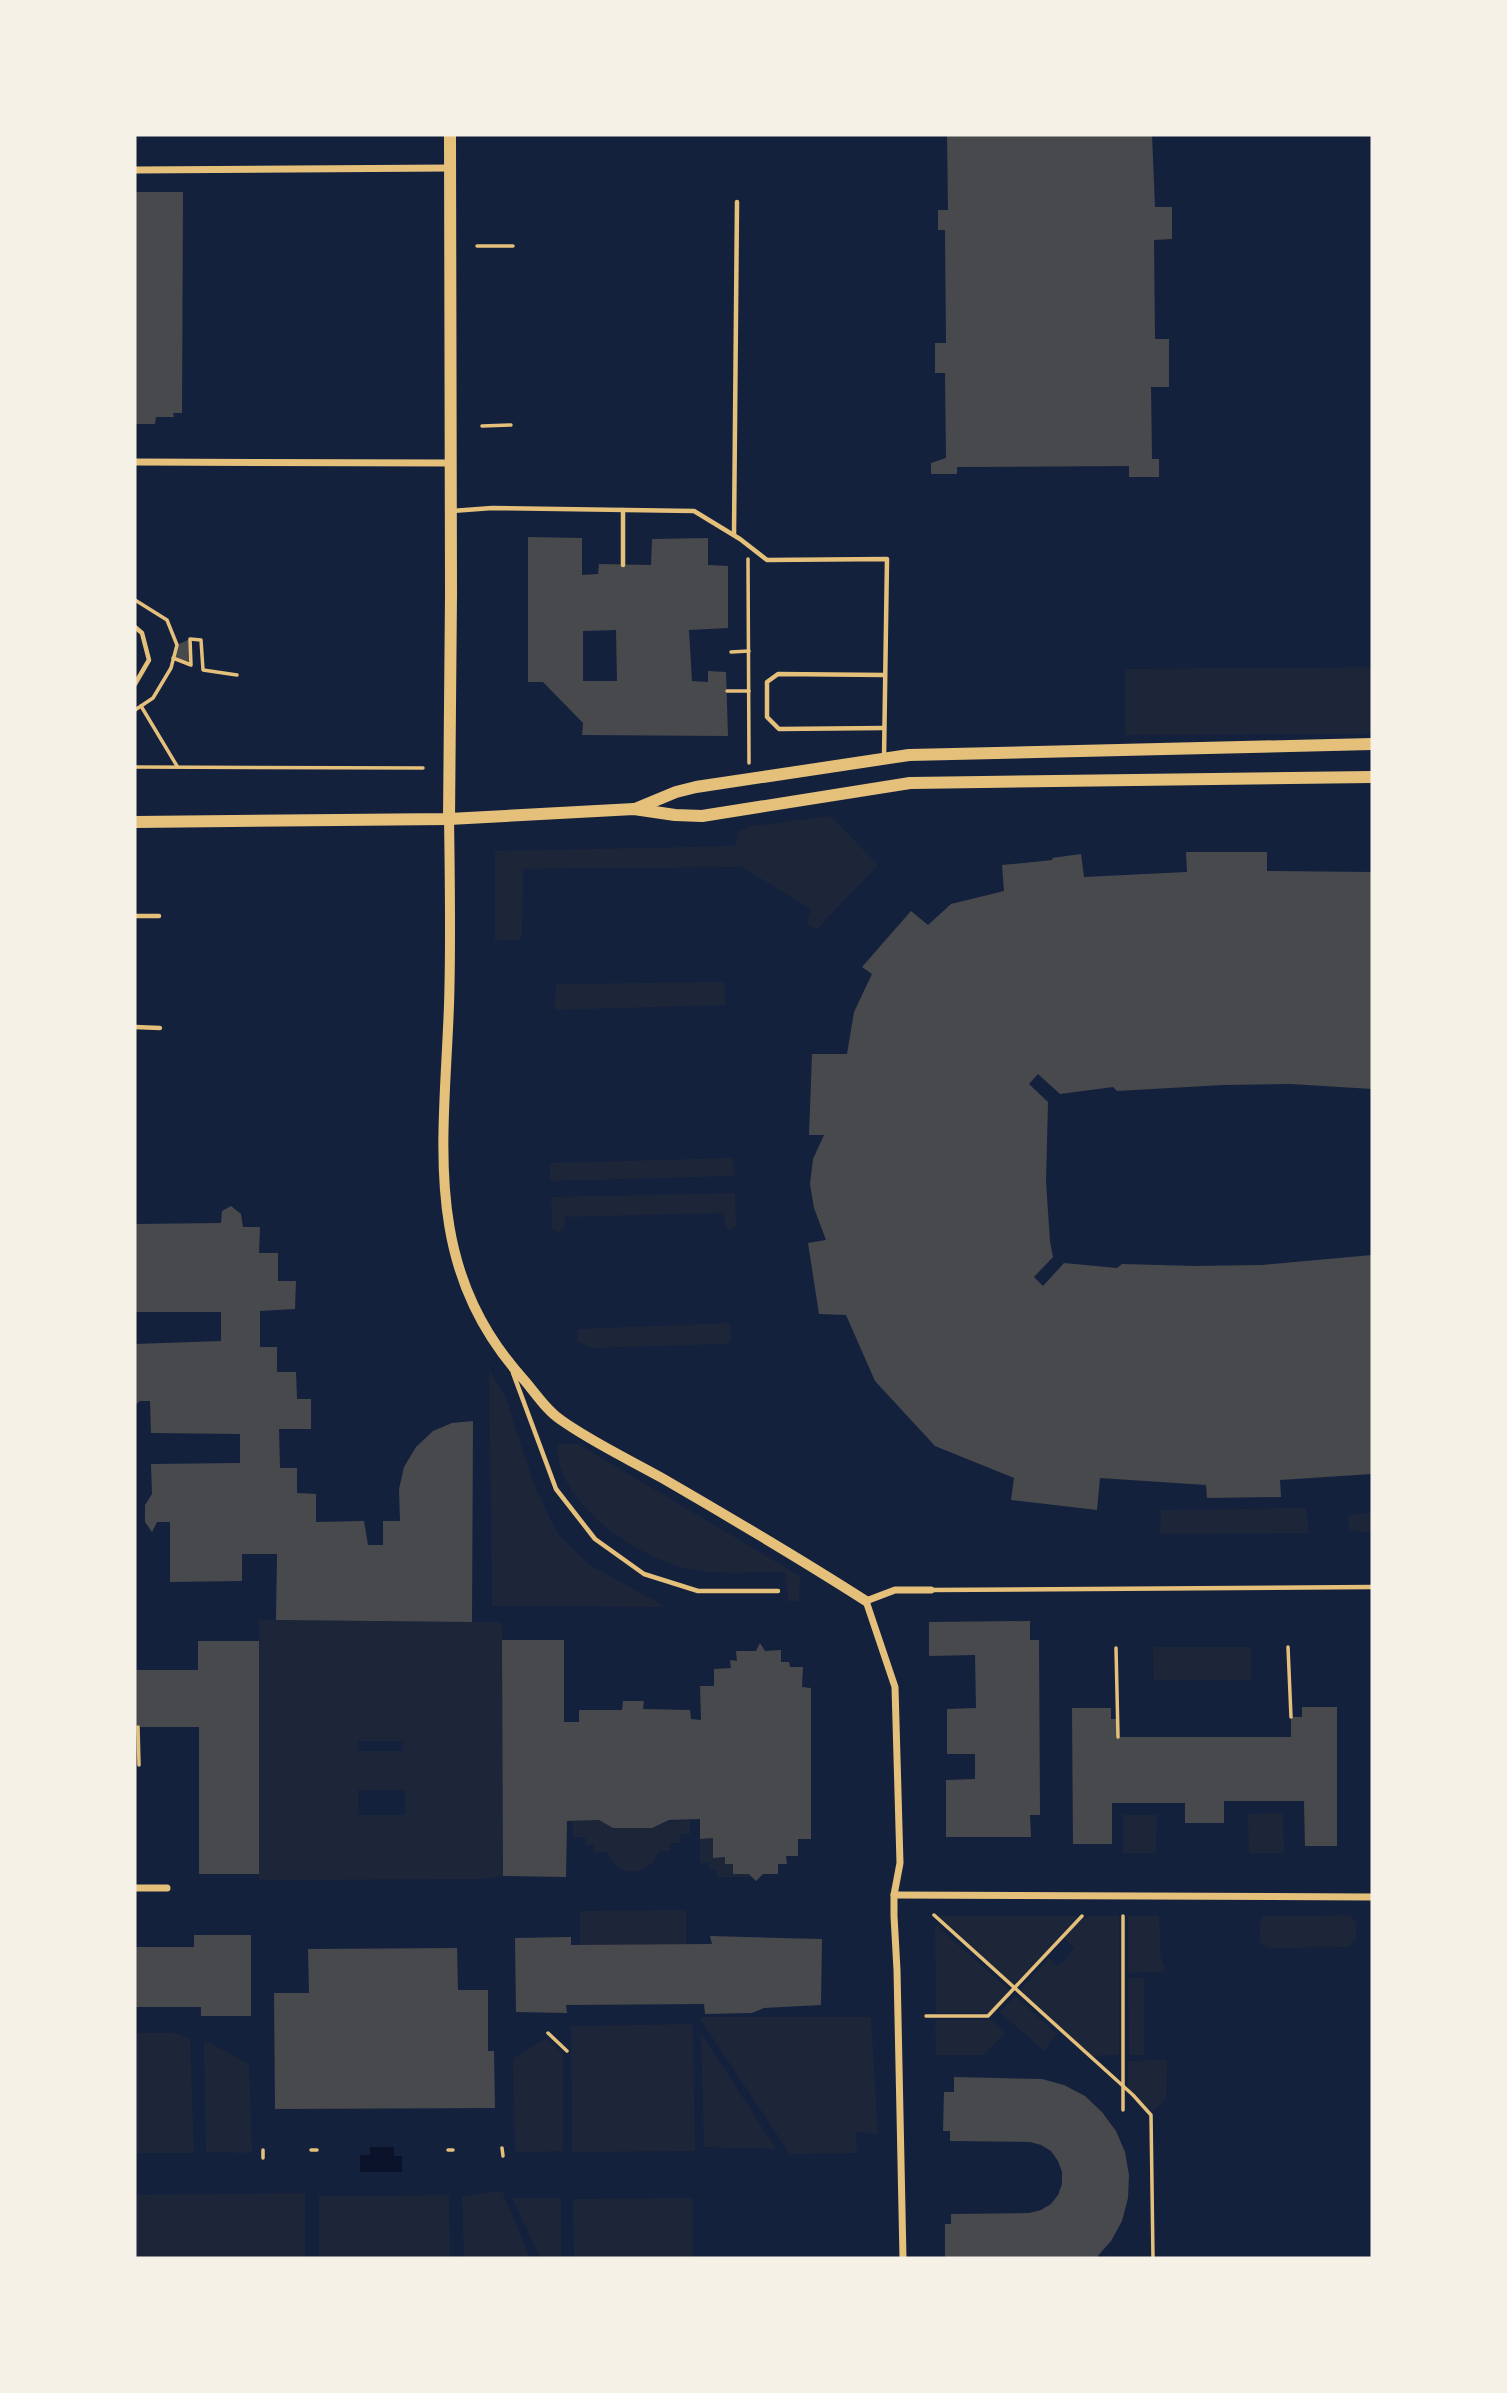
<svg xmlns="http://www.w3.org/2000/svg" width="1507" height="2393" viewBox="0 0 1507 2393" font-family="Lato,sans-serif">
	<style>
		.green { fill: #1d2539; fill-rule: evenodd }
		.water { fill: #0b132b }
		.building { fill: #48494c; fill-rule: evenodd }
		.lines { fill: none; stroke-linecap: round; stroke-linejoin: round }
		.path { stroke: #e5c07b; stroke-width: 3.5 }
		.service { stroke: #e5c07b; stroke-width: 4.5 }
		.minor { stroke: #e5c07b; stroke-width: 7 }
		.tertiary { stroke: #e5c07b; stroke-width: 10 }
		.secondary { stroke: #e5c07b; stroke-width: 12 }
	</style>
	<rect width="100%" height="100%" fill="#14213d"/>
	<!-- green -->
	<g class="green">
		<polygon points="1372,667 1372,734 1125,735 1125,669"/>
		<polygon points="831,816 878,865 817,929 807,924 811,909 742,867 523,869 522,936 518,940 495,941 495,851 735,846 739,831 751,826"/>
		<polygon points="725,982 725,1005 554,1010 556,984"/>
		<polygon points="733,1158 734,1176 550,1181 550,1163"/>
		<polygon points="735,1193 736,1226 732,1229 726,1229 723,1213 565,1217 564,1228 559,1233 552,1229 551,1197"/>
		<polygon points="730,1323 731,1341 726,1344 589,1348 577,1340 578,1329"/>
		<polygon points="489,1369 505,1396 534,1485 558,1534 590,1565 666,1607 492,1606"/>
		<path d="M557 1444H578L800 1576 799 1601H788L785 1572C756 1572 723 1575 694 1570 641 1561 555 1504 557 1444Z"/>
		<polygon points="1306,1508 1309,1533 1160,1534 1161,1510"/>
		<polygon points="1372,1512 1372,1532 1349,1531 1348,1516"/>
		<path d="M259 1620 502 1622 503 1876 482 1879 259 1880ZM403 1741V1751H357L358 1741ZM358 1790H405V1815H358Z"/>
		<polygon points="1153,1647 1251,1647 1251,1680 1154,1680"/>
		<polygon points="1283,1813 1284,1853 1249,1853 1248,1814"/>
		<polygon points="1123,1815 1157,1815 1156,1853 1123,1853"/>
		<path d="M599 1820C633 1839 656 1820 690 1820V1834H680V1843H670V1851H659C649 1878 618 1879 607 1852L594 1853V1845H586L585 1837H573L572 1821Z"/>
		<polygon points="713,1838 713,1857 725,1857 725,1864 733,1864 733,1874 749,1874 751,1877 717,1877 717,1870 710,1870 709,1863 700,1863 700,1839"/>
		<polygon points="686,1910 686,1945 580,1946 580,1911"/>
		<polygon points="1350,1915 1356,1923 1356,1939 1348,1947 1268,1948 1260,1942 1259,1924 1263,1916"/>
		<polygon points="935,1916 1078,1916 1015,1988"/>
		<polygon points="1087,1916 1119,1916 1119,2055 1090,2056 1019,1991 1049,1958 1056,1965 1063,1963 1074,1948 1063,1936"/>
		<polygon points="1128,1916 1159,1916 1161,1958 1165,1968 1164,1972 1128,1973"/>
		<polygon points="935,1924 1011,1992 991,2013 936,2013"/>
		<polygon points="1128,1978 1144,1978 1144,2055 1129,2055"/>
		<polygon points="1015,1996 1057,2034 1044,2051 1000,2012"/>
		<polygon points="699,2017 871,2017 878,2134 856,2132 857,2153 790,2154"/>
		<polygon points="935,2020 992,2020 1005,2033 984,2055 936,2055"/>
		<polygon points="693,2024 695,2151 572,2152 571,2026"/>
		<polygon points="135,2033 175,2033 190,2039 194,2153 135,2153"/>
		<polygon points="701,2033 776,2149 704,2147"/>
		<polygon points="546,2038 563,2054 563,2151 515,2153 513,2059"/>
		<polygon points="204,2040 249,2064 252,2153 206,2152"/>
		<polygon points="1167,2060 1166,2099 1153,2112 1128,2090 1128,2061"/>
		<polygon points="502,2191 530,2258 464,2258 462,2196"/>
		<polygon points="305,2193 305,2258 135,2258 135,2195"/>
		<polygon points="449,2195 450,2258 319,2258 319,2196"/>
		<polygon points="512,2198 561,2198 561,2258 541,2258"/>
		<polygon points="693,2198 693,2258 574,2258 573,2199"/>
	</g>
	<!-- water -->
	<polygon class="water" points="370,2147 394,2147 394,2156 402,2156 402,2172 360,2172 360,2155 370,2155"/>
	<!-- building -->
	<g class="building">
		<polygon points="947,135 1152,135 1155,207 1172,207 1172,239 1154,240 1155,339 1169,339 1169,387 1151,387 1152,459 1159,459 1159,477 1129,477 1129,466 957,467 957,474 931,474 931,463 946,458 945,373 935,373 935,343 946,343 945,230 938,230 938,210 948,210"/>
		<polygon points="135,192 183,192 182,413 173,413 174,417 156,417 155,424 135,424"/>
		<path d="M528 537 582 538V575L598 574 599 564 651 565 652 539 708 538V565L728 566V628L689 630 692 681 708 682V671L726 672 728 736 582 735 583 723 543 682H528ZM616 630 617 681H583V631Z"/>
		<polygon points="190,639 191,665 173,658 177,645"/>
		<polygon points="1186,852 1267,852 1267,871 1372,872 1372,1089 1291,1084 1223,1085 1117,1091 1113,1087 1060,1094 1038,1074 1029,1084 1048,1102 1046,1182 1050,1241 1053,1257 1034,1277 1043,1286 1064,1263 1117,1268 1122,1264 1194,1266 1262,1265 1372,1255 1372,1474 1280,1480 1281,1497 1207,1498 1206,1485 1100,1478 1097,1510 1011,1500 1014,1478 935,1446 875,1381 846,1315 819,1314 808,1243 826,1240 814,1208 810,1184 813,1159 824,1135 809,1135 812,1054 847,1054 854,1012 872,974 862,967 911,911 928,925 951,904 1004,891 1002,865 1053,860 1052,858 1081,854 1084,877 1187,872"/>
		<polygon points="231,1206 241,1214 243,1227 260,1227 259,1253 278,1253 278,1281 296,1281 295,1309 260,1311 260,1347 277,1347 277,1372 296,1372 297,1399 311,1399 311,1429 279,1429 280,1468 297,1468 297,1493 316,1494 316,1522 364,1521 368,1545 383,1545 383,1521 400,1521 399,1489 404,1467 416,1447 433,1431 452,1423 473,1421 472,1622 276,1620 277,1554 242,1554 242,1581 170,1582 170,1522 157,1522 152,1532 145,1522 145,1505 152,1494 151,1464 240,1463 240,1434 151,1433 150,1401 140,1401 135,1405 135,1344 221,1341 221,1312 135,1312 135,1224 221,1223 222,1211"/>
		<polygon points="1030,1621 1030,1640 1039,1640 1040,1815 1030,1815 1031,1837 946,1837 946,1780 975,1779 975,1754 947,1754 947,1709 976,1708 975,1655 929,1656 929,1622"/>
		<polygon points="502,1640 564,1640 564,1722 579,1722 579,1710 622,1710 623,1701 644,1701 643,1709 690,1710 691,1719 701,1720 700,1686 714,1686 714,1669 731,1668 730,1660 737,1661 736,1651 756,1651 760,1643 765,1651 781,1650 781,1662 789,1662 790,1667 803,1667 802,1687 811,1688 811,1839 798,1839 798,1856 786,1856 787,1864 778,1864 778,1874 763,1874 756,1881 749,1874 733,1874 733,1864 725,1864 725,1857 713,1858 713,1838 700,1839 700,1819 669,1820 652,1828 613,1828 599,1820 567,1821 566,1877 503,1876"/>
		<polygon points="198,1641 259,1641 259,1874 199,1874 199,1727 135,1727 135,1670 198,1670"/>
		<polygon points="1302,1707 1337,1707 1337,1846 1305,1846 1304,1801 1224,1801 1224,1823 1185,1823 1185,1803 1112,1803 1112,1844 1073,1844 1072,1708 1111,1708 1111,1719 1118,1719 1118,1737 1291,1737 1291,1717 1302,1717"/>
		<polygon points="194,1935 251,1935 251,2016 201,2016 201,2007 135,2007 135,1947 194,1947"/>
		<polygon points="710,1936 822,1939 821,2005 764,2008 752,2013 705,2014 704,2004 566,2005 567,2013 516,2012 515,1938 571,1937 571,1945 712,1944"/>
		<polygon points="457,1948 458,1990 488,1990 488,2051 494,2051 495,2108 275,2109 274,1993 309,1993 308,1949"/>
		<polygon points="954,2077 1042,2079 1064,2085 1085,2096 1102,2112 1116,2131 1125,2152 1129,2175 1128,2198 1122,2221 1111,2241 1096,2258 945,2258 945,2224 951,2224 951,2214 1029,2213 1041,2210 1051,2204 1058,2195 1062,2184 1062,2172 1058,2161 1051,2151 1041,2145 1030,2142 950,2141 950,2131 943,2131 944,2092 954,2092"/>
	</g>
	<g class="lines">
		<!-- path -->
		<g class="path">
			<polyline points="477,246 513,246"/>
			<polyline points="482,426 511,425"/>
			<polyline points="748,559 749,763"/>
			<polyline points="135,600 167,620 177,645 171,668 153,698 135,710"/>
			<polyline points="731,652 749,651"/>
			<polyline points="173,658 191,665 190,639 201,640 203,670 237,675"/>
			<polyline points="727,691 749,691"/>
			<polyline points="141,706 177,766"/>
			<polyline points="135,767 423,768"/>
			<polyline points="1288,1647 1291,1717"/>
			<polyline points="1116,1648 1118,1737"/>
			<polyline points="138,1727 139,1765"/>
			<polyline points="934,1915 1133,2095 1151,2115 1153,2258"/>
			<polyline points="1123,1916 1123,2110"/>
			<polyline points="926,2016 988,2016 1082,1916"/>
			<polyline points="548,2033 567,2051"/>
			<polyline points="502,2148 503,2156"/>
			<polyline points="263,2150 263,2158"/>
			<polyline points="311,2150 317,2150"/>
			<polyline points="448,2150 453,2150"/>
		</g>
		<!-- service -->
		<g class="service">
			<polyline points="452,511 492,508 694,511 740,539 767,560 887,559 884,758"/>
			<polyline points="734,535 737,202"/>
			<polyline points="623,565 623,510"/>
			<polyline points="135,627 142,633 149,660 135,684"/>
			<polyline points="884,728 779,729 767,717 767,682 778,674 885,675"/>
			<polyline points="135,916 159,916"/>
			<polyline points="135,1027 160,1028"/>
			<polyline points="513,1373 556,1489 595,1539 644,1574 698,1591 778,1591"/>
			<polyline points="931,1590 1372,1587"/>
		</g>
		<!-- minor -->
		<g class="minor">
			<polyline points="135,170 450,168"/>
			<polyline points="135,462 451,463"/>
			<polyline points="135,1888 167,1888"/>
			<polyline points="894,1895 1372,1897"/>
			<polyline points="903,2258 897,1970 894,1916 894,1895 900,1863 895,1687 866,1601 895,1590 931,1590"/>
		</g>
		<!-- tertiary -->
		<path class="tertiary" d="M449 819C450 881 451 943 449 1005 444 1145 421 1267 525 1381 536 1394 547 1411 561 1420 592 1442 628 1459 662 1478 731 1518 799 1558 866 1601"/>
		<!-- secondary -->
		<g class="secondary">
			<polyline points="635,809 676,792 696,787 909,755 1372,744"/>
			<polyline points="449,819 451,594 450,135"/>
			<polyline points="135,822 449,819 634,809 675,815 702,816 910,783 1372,777"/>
		</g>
	</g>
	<!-- border -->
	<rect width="1507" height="2393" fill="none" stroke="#f6f1e7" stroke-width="273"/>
</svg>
